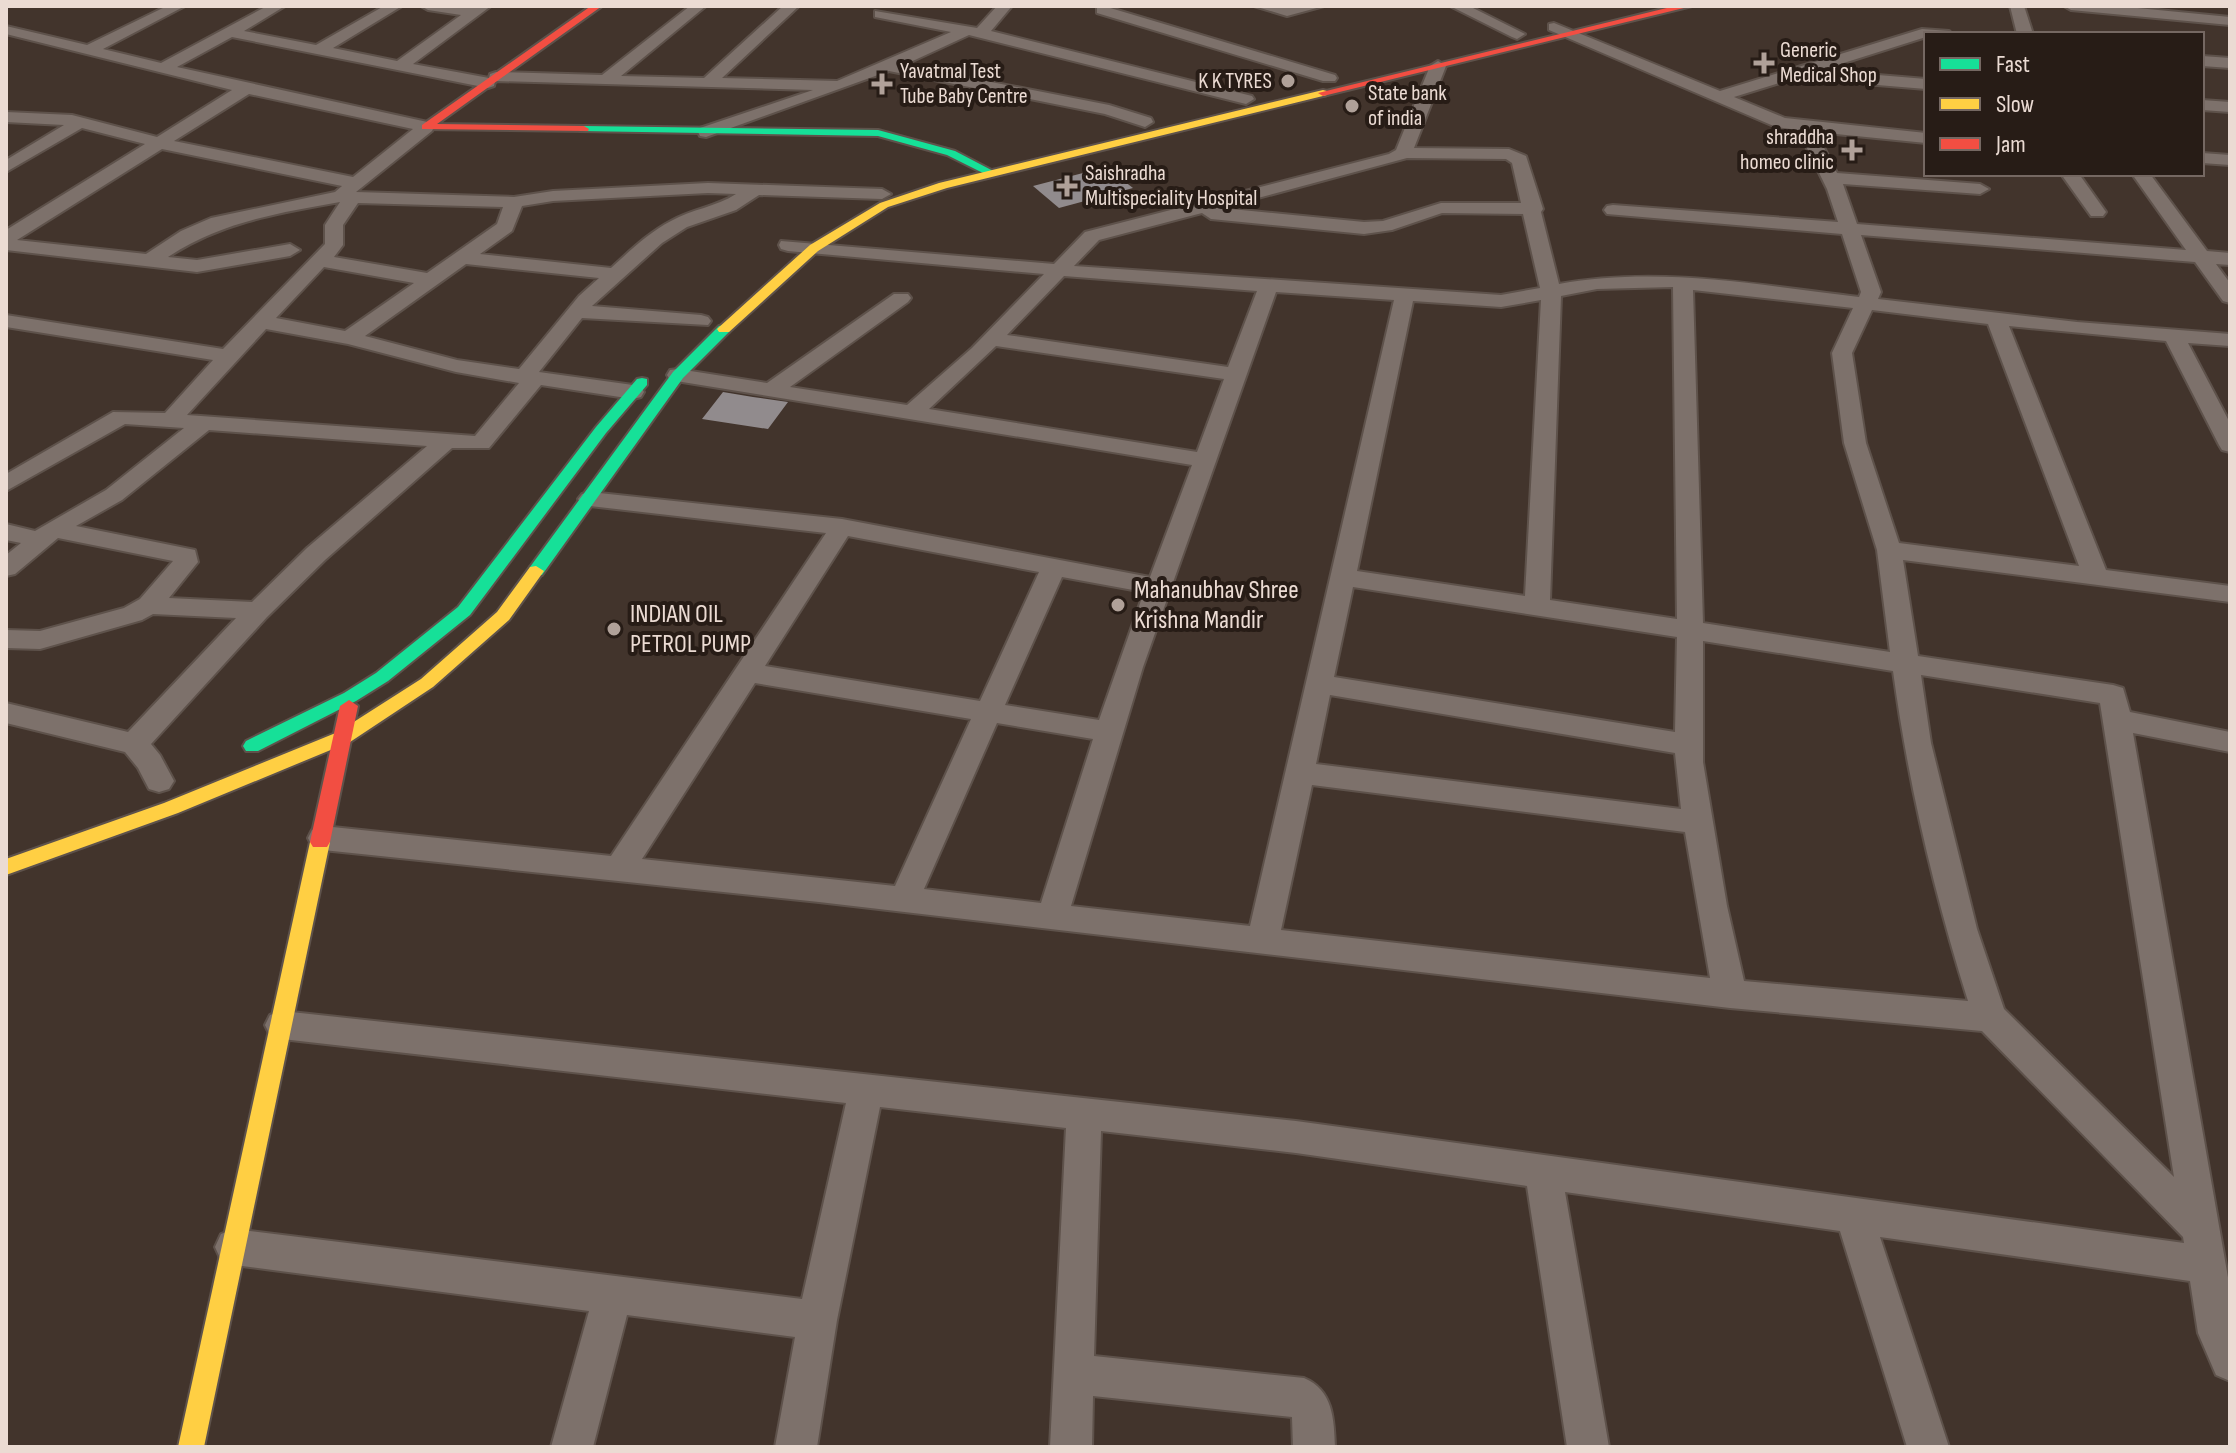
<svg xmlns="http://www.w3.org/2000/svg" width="2236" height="1453" viewBox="0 0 2236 1453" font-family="'Sofia Sans Condensed',sans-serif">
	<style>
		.building { fill: #918b8d }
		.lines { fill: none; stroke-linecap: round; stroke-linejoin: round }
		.street-casing { stroke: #5e524b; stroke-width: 4 }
		.fast-casing { stroke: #5e524b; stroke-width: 4 }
		.slow-casing { stroke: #5e524b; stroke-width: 4 }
		.jam-casing { stroke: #5e524b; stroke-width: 4 }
		.street { fill: #7d716b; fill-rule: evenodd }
		.fast { fill: #16e098; fill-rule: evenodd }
		.slow { fill: #ffcf43; fill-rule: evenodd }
		.jam { fill: #f24e42; fill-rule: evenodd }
		.poi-dot { fill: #b0a199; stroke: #271c16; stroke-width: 3 }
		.labels { text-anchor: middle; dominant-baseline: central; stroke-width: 8; stroke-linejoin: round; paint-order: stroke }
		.far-poi-label { font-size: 22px; fill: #ebdbd3; stroke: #271c16; text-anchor: start }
		.poi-label { font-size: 26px; fill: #ebdbd3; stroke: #271c16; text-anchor: start }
	</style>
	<rect width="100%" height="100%" fill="#42342c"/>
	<!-- building -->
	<g class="building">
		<polygon points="1106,167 1133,188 1059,208 1033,186"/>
		<polygon points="723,392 753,397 788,402 768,429 702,419"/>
	</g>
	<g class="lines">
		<defs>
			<g id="street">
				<path d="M167 6H185L103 49 161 63 267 6H285L244 31 316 45 384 6H402L333 48 397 61 461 15 428 10 421 6H491L413 64 489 78 490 74 496 72 602 75 690 6H706L621 76 704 78 783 6H799L722 78 837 81 951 32 875 17V11L977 28 997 6H1012L991 31 1252 96 1254 99 1246 104 969 35 904 65 1109 105 1151 118 1153 122 1145 127 1105 114 889 71 706 137 700 136 698 132 700 128 813 90 495 81 494 86 488 88 232 37 177 67 432 123 434 127 432 131 356 192 514 197 553 191 708 183 882 189 891 194 882 199 759 195 736 210 687 227 662 243 592 306 701 315 708 317 711 321 708 325 582 318 539 372 633 385 641 387 644 392 641 397 633 399 541 385 489 448H452L325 560 267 617 151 744 160 755 174 781 169 789 159 792 149 789 138 768 125 752 6 723V703L128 732 236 618 153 614 142 620 40 649 6 648V630L40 631 124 608 140 599 173 561 58 538 15 574 6 576V555L21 543 6 540V524L35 531 106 490 184 428 125 424 6 491V474L113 412 165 413 213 360 6 327V315L223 349 325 244V225L340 202C278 213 221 222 168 257L197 260 290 244 300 250 290 256 197 272 6 250V230L145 144 82 128 6 172V160L64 125 6 122V112L72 115 157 137 232 90 6 34V26L87 45ZM249 94 413 129 353 177 174 141ZM162 149 342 186 335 192 211 218 181 231 146 254 17 240ZM708 193 736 194C716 207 692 209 671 221 648 233 630 251 611 268L480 254 512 231 522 206 553 201ZM358 203 503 207 497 224 427 273 334 257 343 245V225ZM466 264 599 278 579 296 519 369 457 360 365 336ZM324 267 414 283 345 331 276 318ZM266 329 348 344 456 372 519 383 475 436 187 415ZM209 430 427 446 307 548 252 602 169 598 198 562 195 550 76 526 122 500Z"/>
				<polygon points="1254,6 1324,6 1287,16"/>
				<polygon points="1450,6 1469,6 1525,34 1517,39 1512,37"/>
				<polygon points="2010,6 2024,6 2033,34 2017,34"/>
				<polygon points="2064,6 2117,6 2230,17 2230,25 2071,10"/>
				<polygon points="1097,7 1107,7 1335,75 1337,78 1335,81 1323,81 1097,13"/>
				<path d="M1554 23 1720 91 1922 29 1949 31 1952 34H1926V37L1831 67 1854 73 1926 79V89L1853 83 1815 72 1734 97 1785 118 1926 133V143L1816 132 1837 173 1980 184 1989 189 1980 194 1843 184 1857 224 2186 250 2132 174H2150L2207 251 2230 253V265L2216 264 2230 283V303L2223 301 2195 262 1861 235 1881 292 1878 299 2077 322 2230 334V346L2188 343 2230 423V452L2222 450 2219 445 2166 341 2009 326 2106 570 2230 586V602L1903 560 1918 656 2113 685 2123 688 2130 712 2230 732V752L2133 733 2230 1289V1381L2216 1375 2198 1333 2190 1281 1880 1237 1949 1447H1907L1840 1231 1565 1192 1609 1447H1567L1527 1186 1296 1153 1101 1131 1094 1356 1304 1378C1333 1390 1334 1419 1335 1447H1293L1292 1417 1093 1396 1092 1447H1050L1066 1128 880 1107 837 1320 817 1447H775L795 1337 627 1315 593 1447H551L589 1311 234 1265 221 1260 215 1247 221 1234 234 1229 802 1299 846 1103 282 1039 270 1035 265 1025 270 1015 282 1011 1296 1121 2184 1243 2183 1237 1982 1031 1730 1008 819 902 323 850 312 846 308 838 312 830 323 826 611 856 826 533 590 506 582 504 578 499 582 494 590 492 842 519 1150 577 1192 465 670 380 667 375 670 370 678 369 767 383 894 294H908L911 298 908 302 790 387 907 405 972 348 1044 274 788 251 781 249 779 245 781 241 1054 264 1085 232 1389 154 1396 150 1430 66 1438 61 1446 66 1414 148 1509 149 1526 156 1543 209 1541 212 1559 284C1658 266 1759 285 1859 297L1861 292 1842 234 1607 214 1604 210 1607 206 1613 205 1838 222 1827 189 1798 130 1776 127 1549 30V24ZM1407 158 1506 159 1512 163 1521 203H1441L1383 221 1364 222 1221 208ZM1202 213 1211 219 1364 234 1392 230 1442 213 1523 214 1540 288 1501 295 1074 266 1099 240ZM1064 276 1257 291 1228 367 1007 335ZM1673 287 1677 619 1550 600 1561 296 1597 289ZM1693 290 1853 308 1832 353 1844 443 1877 550 1890 652 1703 623ZM1276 292 1394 300 1250 926 1071 906 1143 667ZM1541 300 1525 596 1357 571 1413 301 1501 307ZM1872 310 1988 324 2079 566 1899 543 1866 443 1852 353ZM996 346 1224 379 1197 452 929 409ZM848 536 1039 572 980 701 765 666ZM1062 577 1144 592 1099 720 1005 705ZM1353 587 1677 637 1675 732 1334 677ZM1703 641 1893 671C1908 782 1934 893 1968 1001L1744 981 1727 906 1703 762ZM1921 675 2100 703 2174 1177 2004 1009 1977 929 1931 743ZM755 683 971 719 895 886 642 859ZM1330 695 1675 753 1681 809 1316 764ZM997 723 1093 739 1041 903 924 889ZM1312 785 1685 832 1710 978 1281 930Z"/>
				<polygon points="2202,56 2230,58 2230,68 2202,66"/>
				<polygon points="2202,100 2230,102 2230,112 2202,110"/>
				<polygon points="2202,153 2230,155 2230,165 2202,163"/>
				<polygon points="2061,174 2079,174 2106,212 2103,216 2091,216"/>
			</g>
			<g id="fast">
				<polygon points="584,126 878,130 955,151 997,173 987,175 947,155 878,136 580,131 579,129"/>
				<polygon points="724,325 731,329 729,332 683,378 542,575 530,575 528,571 530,567 673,372 719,326"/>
				<polygon points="642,378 647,379 647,385 606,433 470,615 388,681 356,701 258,751 246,751 243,746 246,741 344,693 376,673 458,607 596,427 637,379"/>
			</g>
			<g id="slow">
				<polygon points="1323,90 1327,91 1327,95 947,188 888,207 818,251 729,332 719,332 717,329 810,245 880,203 939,183"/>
				<polygon points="536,566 544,571 509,620 433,687 350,742 178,813 6,875 6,859 164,803 338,732 421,679 497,612 530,567"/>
				<polygon points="320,834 327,837 330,842 204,1447 178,1447 310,842 313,837"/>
			</g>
			<g id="jam">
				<polygon points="591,6 602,6 437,124 584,126 589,129 588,131 422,129 422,125"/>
				<polygon points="1675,6 1692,6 1323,96 1318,93"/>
				<polygon points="349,700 358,706 330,842 327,847 313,847 310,842 340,706"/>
			</g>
		</defs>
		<!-- street casing -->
		<use href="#street" class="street-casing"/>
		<!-- fast casing -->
		<use href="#fast" class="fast-casing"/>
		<!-- slow casing -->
		<use href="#slow" class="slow-casing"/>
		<!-- jam casing -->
		<use href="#jam" class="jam-casing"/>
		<!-- street -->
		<use href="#street" class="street"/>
		<!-- fast -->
		<use href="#fast" class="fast"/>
		<!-- slow -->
		<use href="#slow" class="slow"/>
		<!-- jam -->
		<use href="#jam" class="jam"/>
	</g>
	<!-- markers -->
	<g class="poi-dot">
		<path d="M1760 51h8v8h8v8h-8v8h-8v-8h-8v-8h8z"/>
		<circle cx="1288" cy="81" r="8"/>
		<path d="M878 72h8v8h8v8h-8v8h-8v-8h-8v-8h8z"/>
		<circle cx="1352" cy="106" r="8"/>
		<path d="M1848 138h8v8h8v8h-8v8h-8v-8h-8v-8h8z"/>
		<path d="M1063 174h8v8h8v8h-8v8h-8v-8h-8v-8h8z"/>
		<circle cx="1118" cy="605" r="8"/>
		<circle cx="614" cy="629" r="8"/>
	</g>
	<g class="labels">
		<!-- far-poi labels -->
		<g class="far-poi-label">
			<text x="1780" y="50">Generic<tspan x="1780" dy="25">Medical Shop</tspan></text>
			<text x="900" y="71">Yavatmal Test<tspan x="900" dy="25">Tube Baby Centre</tspan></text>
			<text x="1272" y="81" text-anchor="end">K K TYRES</text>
			<text x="1368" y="93">State bank<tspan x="1368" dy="25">of india</tspan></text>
			<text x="1834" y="137" text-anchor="end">shraddha<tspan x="1834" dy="25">homeo clinic</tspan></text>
			<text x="1085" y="173">Saishradha<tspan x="1085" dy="25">Multispeciality Hospital</tspan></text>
		</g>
		<!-- poi labels -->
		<g class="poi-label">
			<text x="1134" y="590">Mahanubhav Shree<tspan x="1134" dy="30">Krishna Mandir</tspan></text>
			<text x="630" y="614">INDIAN OIL<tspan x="630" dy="30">PETROL PUMP</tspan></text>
		</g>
	</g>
	<!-- border -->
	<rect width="2236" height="1453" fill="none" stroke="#ebdbd3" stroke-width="16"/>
	<!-- legend -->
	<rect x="1924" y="32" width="280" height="144" fill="#271c16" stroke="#756862" stroke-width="2"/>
	<rect x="1940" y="58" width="40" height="12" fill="#16e098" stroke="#756862" stroke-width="2"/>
	<text x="1996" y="72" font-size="24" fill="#ebdbd3">Fast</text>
	<rect x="1940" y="98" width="40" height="12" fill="#ffcf43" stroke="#756862" stroke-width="2"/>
	<text x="1996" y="112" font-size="24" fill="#ebdbd3">Slow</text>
	<rect x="1940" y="138" width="40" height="12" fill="#f24e42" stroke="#756862" stroke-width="2"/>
	<text x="1996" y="152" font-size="24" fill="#ebdbd3">Jam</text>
</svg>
